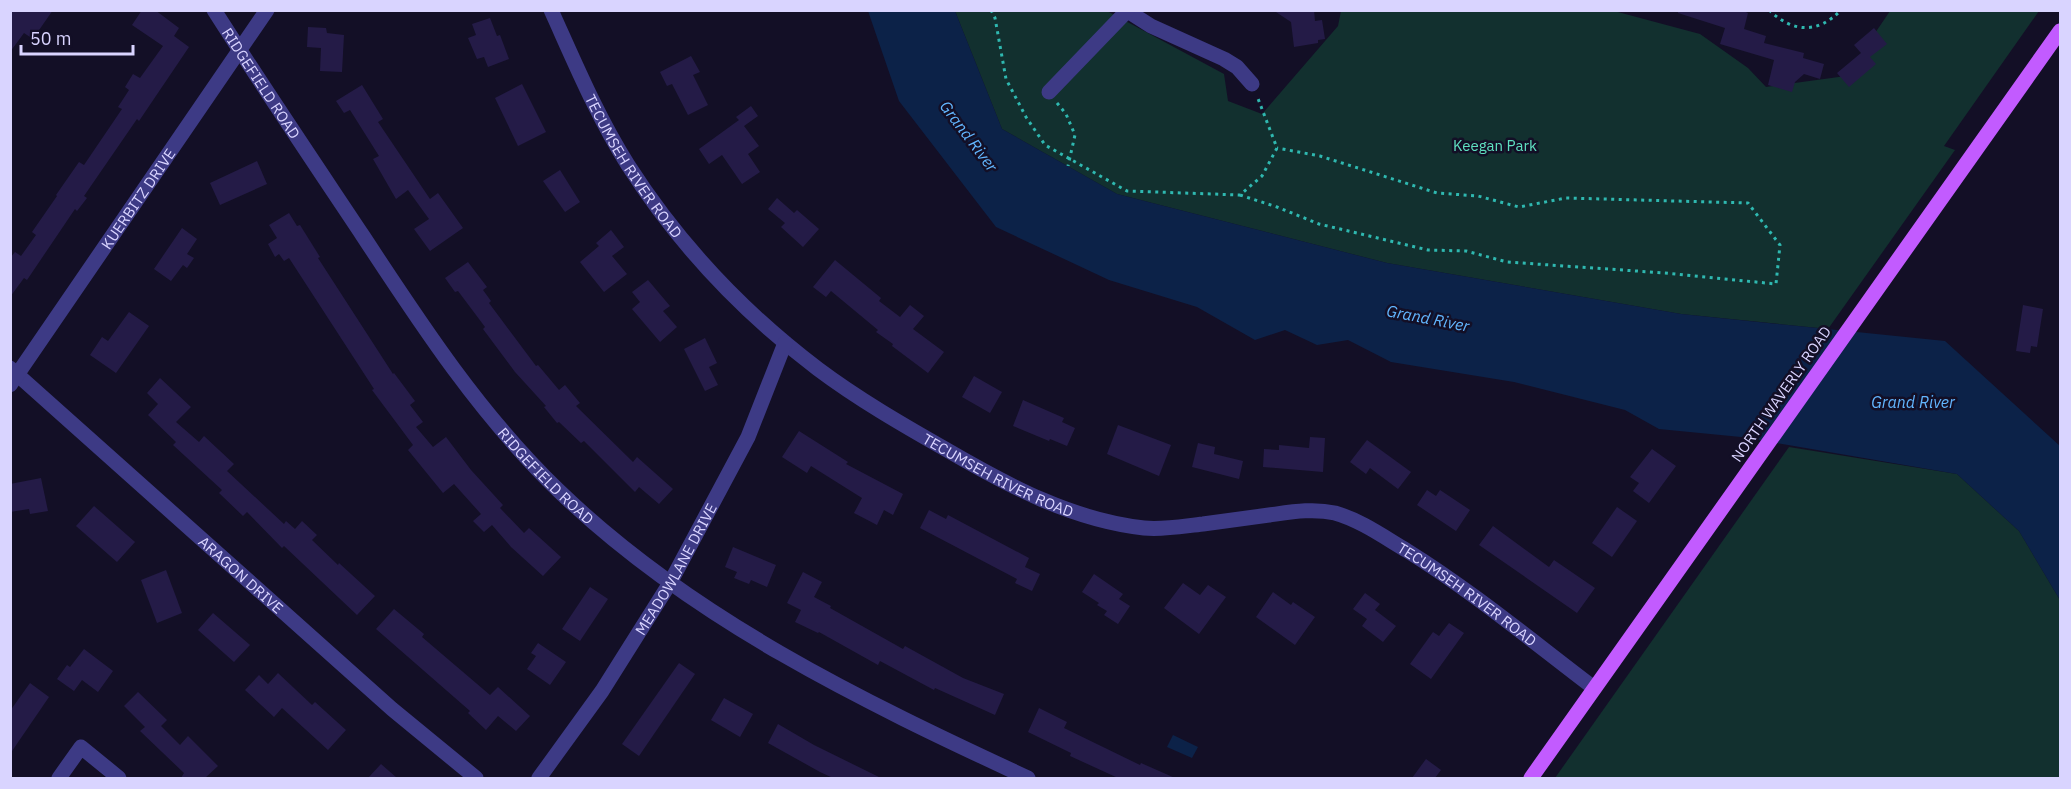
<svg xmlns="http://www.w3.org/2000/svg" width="2071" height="789" viewBox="0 0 2071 789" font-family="'IBM Plex Sans',sans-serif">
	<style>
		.green { fill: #12302f }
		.water { fill: #0c2248 }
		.building { fill: #241b47 }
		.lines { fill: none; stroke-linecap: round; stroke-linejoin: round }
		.path { stroke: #2fb8b0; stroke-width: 3; stroke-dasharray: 3 4.5; stroke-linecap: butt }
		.minor { stroke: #3d3a85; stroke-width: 15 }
		.major { stroke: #c25bff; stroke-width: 15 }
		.labels { text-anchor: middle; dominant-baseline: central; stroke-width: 5; stroke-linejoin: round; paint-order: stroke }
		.street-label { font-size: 15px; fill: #d9d4ff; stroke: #130f26 }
		.park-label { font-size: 15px; fill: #5fe0c0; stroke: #130f26 }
		.water-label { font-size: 16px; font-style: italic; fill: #62b6ff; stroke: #130f26 }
	</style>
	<rect width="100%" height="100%" fill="#130f26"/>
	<!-- green -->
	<g class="green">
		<polygon points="955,11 1107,11 1224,74 1228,101 1262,114 1338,26 1341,11 1614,11 1700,34 1748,68 1766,87 1846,76 1890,11 2039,11 1944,146 1955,150 1828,329 1681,314 1387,263 1117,194 1002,129"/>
		<polygon points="1789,447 1957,474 2019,531 2060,600 2060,778 1555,778"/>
	</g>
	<!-- water -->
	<g class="water">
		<polygon points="868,11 955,11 1002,129 1117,194 1387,263 1681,314 1945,341 2060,446 2060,600 2019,531 1957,474 1741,437 1659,429 1625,410 1514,382 1391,362 1348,340 1317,345 1285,330 1255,340 1197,307 1109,280 996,227 899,101"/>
		<polygon points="1173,735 1198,747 1192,758 1167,747"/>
	</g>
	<!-- building -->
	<g class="building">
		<polygon points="10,10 53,10 37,33 34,31 30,37 24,33 10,52"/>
		<polygon points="142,10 155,10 179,28 174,36 189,47 139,121 137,119 84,196 87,198 77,211 75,209 27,280 24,278 10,297 10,258 15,252 21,256 36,235 32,232 57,196 56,195 79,162 84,165 122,109 118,107 129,90 125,87 133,74 140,78 163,46 132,25"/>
		<polygon points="1273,10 1314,10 1315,21 1322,20 1325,39 1318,40 1318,43 1294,47 1291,22"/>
		<polygon points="1678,10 1741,10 1748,13 1744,29 1766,36 1764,43 1804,53 1803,58 1824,64 1820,79 1804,74 1795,82 1792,92 1768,85 1774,60 1720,44 1725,28 1678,13"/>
		<polygon points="490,18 497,36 500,35 509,59 488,67 484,57 477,59 468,38 476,35 472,24"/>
		<polygon points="308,27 326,28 327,33 344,35 342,72 320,71 321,48 307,47"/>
		<polygon points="1874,28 1887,44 1870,57 1876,64 1849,87 1837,73 1861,53 1854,45"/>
		<polygon points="691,56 700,72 693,75 708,105 688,115 672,84 667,86 660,72"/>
		<polygon points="522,84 546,132 518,146 495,98"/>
		<polygon points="362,85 383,119 378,122 430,199 438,193 463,228 430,251 414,229 429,219 408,190 396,199 373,159 379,156 350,110 344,113 336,101"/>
		<polygon points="751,106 758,116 744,126 759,146 748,154 760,172 742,184 722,155 709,164 699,149 739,120 736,117"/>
		<polygon points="257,161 267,184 220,205 210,183"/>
		<polygon points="560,170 580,202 565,212 543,181"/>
		<polygon points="777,198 794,213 797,210 819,229 803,247 781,227 785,223 768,209"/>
		<polygon points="289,213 297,226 300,225 320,257 318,258 393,374 394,373 415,401 410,405 423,422 416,427 433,447 446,437 471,470 503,505 500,508 524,533 529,528 561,557 543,576 511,547 492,525 484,532 473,521 481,514 454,484 443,493 408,450 413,445 372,390 374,389 289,258 284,261 279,254 275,257 268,244 277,238 269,225"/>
		<polygon points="182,228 197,239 187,254 194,258 187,268 183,265 171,281 154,269"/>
		<polygon points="611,230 624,247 612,256 627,274 604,292 580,262 599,246 596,243"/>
		<polygon points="835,260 881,298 879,301 900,317 910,305 924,316 913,329 944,352 928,373 892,346 893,344 876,332 878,330 831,291 826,297 813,287"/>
		<polygon points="468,262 487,287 483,290 491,301 489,303 536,366 538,365 559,390 565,385 580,403 576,406 633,462 637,457 673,489 659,504 639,487 635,492 584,441 581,443 559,422 557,423 544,407 546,406 515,372 483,329 485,327 458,291 455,292 445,278"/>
		<polygon points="648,280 670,306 663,311 677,327 660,342 632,309 640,302 632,292"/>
		<polygon points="2023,305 2043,309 2037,347 2031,346 2030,353 2016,351"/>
		<polygon points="129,312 149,326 116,373 90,355 102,337 108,341"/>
		<polygon points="705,338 717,363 709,367 718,385 705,391 684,349"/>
		<polygon points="974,376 1002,392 990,413 962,397"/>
		<polygon points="160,378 191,407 176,422 199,442 204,436 234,464 227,471 284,524 286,521 295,529 302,521 317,535 312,540 338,565 339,563 375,596 357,615 284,546 282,548 247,512 243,516 219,493 222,490 173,445 176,442 148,415 158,404 147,393"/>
		<polygon points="1023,400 1064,418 1062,422 1075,428 1067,446 1050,439 1049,441 1013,426"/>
		<polygon points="1118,425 1171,445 1159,476 1107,454"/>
		<polygon points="799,431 848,462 846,464 903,494 893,515 884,510 877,525 854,513 862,498 811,466 807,473 782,457"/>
		<polygon points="1310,437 1325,438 1323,472 1263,467 1264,449 1279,450 1279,445 1309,448"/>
		<polygon points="1367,440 1411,472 1398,489 1370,468 1366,474 1350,462"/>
		<polygon points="1198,443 1215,447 1214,454 1243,461 1239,479 1192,467"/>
		<polygon points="1652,449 1676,466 1649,503 1633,491 1639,483 1630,477"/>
		<polygon points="41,478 48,511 30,514 29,509 10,512 10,484"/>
		<polygon points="1427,490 1436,496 1440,490 1470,510 1456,531 1417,505"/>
		<polygon points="94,506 135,542 117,562 76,526"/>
		<polygon points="1617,507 1637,521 1612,557 1592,543"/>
		<polygon points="929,510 946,519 948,515 1029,558 1025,567 1040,574 1032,591 1015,583 1017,579 920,528"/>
		<polygon points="1493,526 1549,567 1554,560 1595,588 1577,613 1479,545"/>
		<polygon points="733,547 776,565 767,587 751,580 749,584 734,578 737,572 725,567"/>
		<polygon points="166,570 182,613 157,623 141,580"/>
		<polygon points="803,572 822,582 814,597 831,606 830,608 903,649 905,646 963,678 1004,694 995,715 935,688 934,690 880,661 878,665 819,632 818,633 795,622 801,610 787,603"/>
		<polygon points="1094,574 1123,594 1119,599 1130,606 1118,624 1104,615 1107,611 1097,605 1099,603 1082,592"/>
		<polygon points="1183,583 1200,595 1208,585 1226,597 1199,634 1164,608"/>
		<polygon points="590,587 608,599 580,641 562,629"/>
		<polygon points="1273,592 1291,605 1293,602 1315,617 1295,645 1256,617"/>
		<polygon points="1365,593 1380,604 1375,610 1396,626 1383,642 1362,626 1367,619 1353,609"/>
		<polygon points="394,609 424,634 422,637 490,695 498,687 530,716 516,731 498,716 486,730 468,713 470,711 376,629"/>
		<polygon points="213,613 250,645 234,662 198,630"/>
		<polygon points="1449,623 1464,633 1431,679 1410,664 1433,632 1439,636"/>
		<polygon points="538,643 566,662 550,685 527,669 536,656 531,653"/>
		<polygon points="84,649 113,671 98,692 82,680 74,691 57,679 67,665 70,667"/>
		<polygon points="679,663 695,674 639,756 622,744"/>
		<polygon points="278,673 312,705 315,702 346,730 328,750 282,708 274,717 245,690 259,675 268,684"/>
		<polygon points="30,683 49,697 10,754 10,711"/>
		<polygon points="138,692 167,720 161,726 180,745 188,736 218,766 205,778 181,778 184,773 140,731 145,727 124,706"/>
		<polygon points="724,698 753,714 740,737 711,720"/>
		<polygon points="1039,708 1067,722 1064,728 1140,765 1141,763 1175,778 1118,778 1070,756 1071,753 1028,732"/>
		<polygon points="778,724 814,745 881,778 833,778 820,772 768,743"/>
		<polygon points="1426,759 1441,770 1435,778 1412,778"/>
		<polygon points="381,764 397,778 368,778"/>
	</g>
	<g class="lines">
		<!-- path -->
		<g class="path">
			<polyline points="991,10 995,18 1006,79 1026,117 1045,145 1127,191 1240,195 1262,176 1277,148 1257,96"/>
			<path d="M1769 10C1793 33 1818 34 1841 10"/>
			<polyline points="1057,103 1066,114 1075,135 1068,166"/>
			<polyline points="1240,195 1277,207 1319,224 1428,250 1466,251 1507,262 1665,273 1776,284 1780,245 1748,203 1566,198 1519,207 1478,196 1437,193 1320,156 1277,148"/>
		</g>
		<!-- minor -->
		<g class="minor">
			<path id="s1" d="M214 10C263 87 313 161 363 236 422 326 481 416 559 491 692 619 862 701 1028 778"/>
			<path id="s2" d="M551 10C575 63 597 116 628 165 678 243 744 313 818 369 858 399 903 425 947 450 1009 486 1072 520 1144 528 1164 530 1184 526 1203 524 1225 521 1247 518 1269 515 1291 512 1313 508 1335 513 1360 520 1384 537 1406 550 1472 591 1532 641 1594 688"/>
			<polyline points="1126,10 1151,26 1224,59 1237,67 1252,84"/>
			<polyline points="1049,92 1127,11"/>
			<path id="s3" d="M10 368 392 709 476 778"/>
			<path id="s4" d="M10 385 267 10"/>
			<polyline points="59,778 81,747 119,778"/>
			<path id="s5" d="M539 778 602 691 670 583 748 437 785 343"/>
		</g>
		<!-- major -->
		<polyline class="major" points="1531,778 2060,31"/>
	</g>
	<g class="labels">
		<!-- street labels -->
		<g class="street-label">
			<text stroke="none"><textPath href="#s1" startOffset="87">RIDGEFIELD ROAD</textPath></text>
			<text stroke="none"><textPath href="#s2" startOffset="177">TECUMSEH RIVER ROAD</textPath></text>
			<text stroke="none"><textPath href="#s4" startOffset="226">KUERBITZ DRIVE</textPath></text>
			<text transform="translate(1781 394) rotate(-55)">NORTH WAVERLY ROAD</text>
			<text stroke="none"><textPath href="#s2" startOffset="663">TECUMSEH RIVER ROAD</textPath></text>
			<text stroke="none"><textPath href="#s1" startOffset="573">RIDGEFIELD ROAD</textPath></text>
			<text stroke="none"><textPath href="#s5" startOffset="250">MEADOWLANE DRIVE</textPath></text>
			<text stroke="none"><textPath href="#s3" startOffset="310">ARAGON DRIVE</textPath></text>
			<text stroke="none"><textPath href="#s2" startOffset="1167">TECUMSEH RIVER ROAD</textPath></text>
		</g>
		<!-- park labels -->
		<g class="park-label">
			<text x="1495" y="145">Keegan Park</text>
		</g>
		<!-- water labels -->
		<g class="water-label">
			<text transform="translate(969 136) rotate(53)">Grand River</text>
			<text transform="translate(1428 318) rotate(11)">Grand River</text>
			<text x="1913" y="402">Grand River</text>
		</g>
	</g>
	<!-- border -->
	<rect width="2071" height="789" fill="none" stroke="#d9d4ff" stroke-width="24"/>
	<!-- scale -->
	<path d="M21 45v9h112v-9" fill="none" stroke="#d9d4ff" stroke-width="3"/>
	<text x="30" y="45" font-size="18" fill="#d9d4ff" stroke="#130f26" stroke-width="4.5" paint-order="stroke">50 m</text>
</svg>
